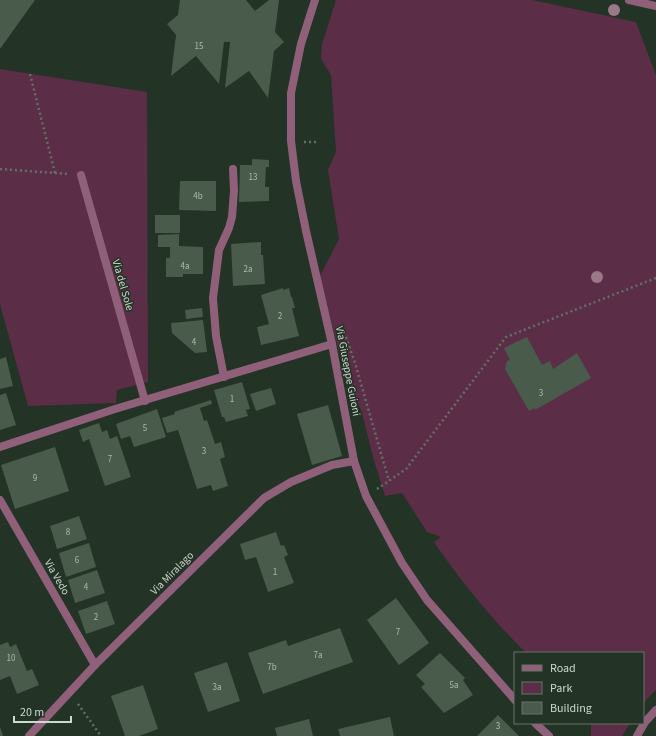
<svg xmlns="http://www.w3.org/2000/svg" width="656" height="736" viewBox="0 0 656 736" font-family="'Source Sans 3',sans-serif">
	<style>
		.green { fill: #5b2d47 }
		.building { fill: #495b4b }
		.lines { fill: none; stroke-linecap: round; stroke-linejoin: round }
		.path { stroke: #637165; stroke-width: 2.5; stroke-dasharray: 2 3; stroke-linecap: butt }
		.minor { stroke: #90607a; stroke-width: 8 }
		.tertiary { stroke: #90607a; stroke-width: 8 }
		.tree { fill: #9b7888 }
		.labels { text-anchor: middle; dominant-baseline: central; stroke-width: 3; stroke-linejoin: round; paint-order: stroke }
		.number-label { font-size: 9px; fill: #acb9ad }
		.street-label { font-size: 11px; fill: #cdd8ce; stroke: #233325 }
	</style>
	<rect width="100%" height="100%" fill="#233325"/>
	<!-- green -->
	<g class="green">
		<path d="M336 0H532L636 22 656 75V690L643 703V653H526C492 619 461 582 434 542L441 537 427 532 402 493 385 496 373 457 362 413 341 359 319 278 339 239 328 170 336 152 331 75 321 59 322 44Z"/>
		<polygon points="0,69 147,92 148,382 117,390 116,403 28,406 0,304"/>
		<polygon points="591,723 630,723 622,736 591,736"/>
	</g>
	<!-- building -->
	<g class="building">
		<polygon points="0,0 35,0 0,49"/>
		<polygon points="180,0 246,0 255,11 269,0 279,0 275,32 284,42 274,51 268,98 249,71 225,88 230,42 224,42 219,84 196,56 171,76 176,35 167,24 178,15"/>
		<polygon points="252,159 269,160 269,167 266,167 265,187 269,187 269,201 239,202 240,165 252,165"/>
		<polygon points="180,181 216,181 216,211 179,210"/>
		<rect x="155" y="215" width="25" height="18"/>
		<polygon points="179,234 179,246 203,247 203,274 183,274 183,277 166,277 166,258 170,258 170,247 158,247 158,235"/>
		<polygon points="261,242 261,255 263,255 265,284 233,286 231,244"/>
		<polygon points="283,288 283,290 289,288 291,297 292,297 295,308 292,308 299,336 261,345 257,327 269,324 261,295"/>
		<polygon points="202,308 203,317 186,319 185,310"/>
		<polygon points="203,320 207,352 195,353 172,333 171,323"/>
		<polygon points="527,337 542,365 550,361 553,369 577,353 591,378 535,410 535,408 529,411 505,369 507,361 510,360 504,348"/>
		<polygon points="6,357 13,386 0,389 0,359"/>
		<polygon points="242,382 250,409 246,410 248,416 226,422 224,417 222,417 214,390"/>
		<polygon points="271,388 276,404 256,411 250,394"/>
		<polygon points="6,393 16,425 0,430 0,395"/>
		<polygon points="211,400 212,404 200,408 204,421 207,420 215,444 221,442 225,457 220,459 228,486 213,491 211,485 197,489 178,430 167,433 162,418 175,414 174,412"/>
		<polygon points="328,405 342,456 312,465 297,414"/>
		<polygon points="157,409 166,437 134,447 130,436 121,439 116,424"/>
		<polygon points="99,423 102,432 107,430 110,439 117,436 131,477 105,486 89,439 83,442 79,430"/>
		<polygon points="55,447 69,491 15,509 1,465"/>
		<polygon points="79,516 87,539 57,549 50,526"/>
		<polygon points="276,532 281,546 284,545 288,555 284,557 294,583 268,592 256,557 245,560 240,544"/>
		<polygon points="89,543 96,567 66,577 59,553"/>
		<polygon points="97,570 105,593 75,603 68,580"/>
		<polygon points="396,598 429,643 399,665 367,620"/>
		<polygon points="107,601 115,624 86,634 78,611"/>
		<polygon points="340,628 353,662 263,694 248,653 286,640 288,646"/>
		<polygon points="8,642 10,647 16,644 27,671 32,669 39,685 17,694 10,676 0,680 0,645"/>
		<polygon points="440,653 465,678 463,680 473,695 444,713 421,687 425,684 416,675"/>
		<polygon points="227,662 240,701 208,712 194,673"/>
		<polygon points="143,685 158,729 139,736 125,736 111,696"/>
		<polygon points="498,715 519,736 477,736"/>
		<polygon points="390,717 394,736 340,736 338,729"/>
		<polygon points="309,719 313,736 277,736 275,728"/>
		<polygon points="0,727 3,736 0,736"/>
	</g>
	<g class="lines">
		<!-- path -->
		<g class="path">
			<polyline points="30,74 55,173"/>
			<polyline points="304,142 318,142"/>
			<polyline points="0,169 69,174"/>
			<polyline points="346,337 355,363 389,481"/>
			<polyline points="377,489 406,469 506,337 656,278"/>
			<polyline points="78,704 101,736"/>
		</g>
		<!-- minor -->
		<g class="minor">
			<polyline points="315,0 301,44 291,93 291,141 296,181 306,231 332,344 354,461 366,496 402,563 427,600 515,700"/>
			<polyline points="81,175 145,401"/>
			<polyline points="224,377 216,336 213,298 219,250 229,228 232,217 234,191 233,169"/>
			<polyline points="0,447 115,409 332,344"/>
			<polyline points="0,500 95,665"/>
			<polyline points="535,723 549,736"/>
			<polyline points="29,736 95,665 264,498 291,482 332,465 354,461"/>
		</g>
		<!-- tertiary -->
		<g class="tertiary">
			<polyline points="629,0 656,6"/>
			<polyline points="637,736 645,722 656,710"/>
		</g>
	</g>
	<!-- trees -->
	<g class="tree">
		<circle cx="614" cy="10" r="6"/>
		<circle cx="597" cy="277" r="6"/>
	</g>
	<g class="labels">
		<!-- number labels -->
		<g class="number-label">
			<text x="199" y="46">15</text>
			<text x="253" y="177">13</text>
			<text x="198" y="196">4b</text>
			<text x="185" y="266">4a</text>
			<text x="248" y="269">2a</text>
			<text x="280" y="316">2</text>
			<text x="194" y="342">4</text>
			<text x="541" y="393">3</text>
			<text x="232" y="399">1</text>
			<text x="145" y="428">5</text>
			<text x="204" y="451">3</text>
			<text x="110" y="459">7</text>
			<text x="35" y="478">9</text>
			<text x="68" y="532">8</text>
			<text x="77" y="560">6</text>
			<text x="275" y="572">1</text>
			<text x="86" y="587">4</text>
			<text x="96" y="617">2</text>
			<text x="398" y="632">7</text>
			<text x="318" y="655">7a</text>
			<text x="11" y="658">10</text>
			<text x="272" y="667">7b</text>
			<text x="454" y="685">5a</text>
			<text x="217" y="687">3a</text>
			<text x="498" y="726">3</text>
		</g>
		<!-- street labels -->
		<g class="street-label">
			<text transform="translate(123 285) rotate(74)">Via del Sole</text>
			<text transform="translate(348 371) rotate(79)">Via Giuseppe Guioni</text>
			<text transform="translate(172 573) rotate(-45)">Via Miralago</text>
			<text transform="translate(57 577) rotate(60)">Via Vedo</text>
		</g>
	</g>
	<!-- legend -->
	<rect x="514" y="652" width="130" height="72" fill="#233325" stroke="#677569"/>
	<rect x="522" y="665" width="20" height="6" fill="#90607a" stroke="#677569"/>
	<text x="550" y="672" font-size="12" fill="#cdd8ce">Road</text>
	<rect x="522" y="682" width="20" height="12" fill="#5b2d47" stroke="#677569"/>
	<text x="550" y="692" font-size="12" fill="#cdd8ce">Park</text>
	<rect x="522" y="702" width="20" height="12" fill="#495b4b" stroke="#677569"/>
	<text x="550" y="712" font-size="12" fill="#cdd8ce">Building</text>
	<!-- scale -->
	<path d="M14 716v6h57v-6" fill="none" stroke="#cdd8ce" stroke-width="2"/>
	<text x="20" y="716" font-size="12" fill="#cdd8ce" stroke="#233325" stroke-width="3" paint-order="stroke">20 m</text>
</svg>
